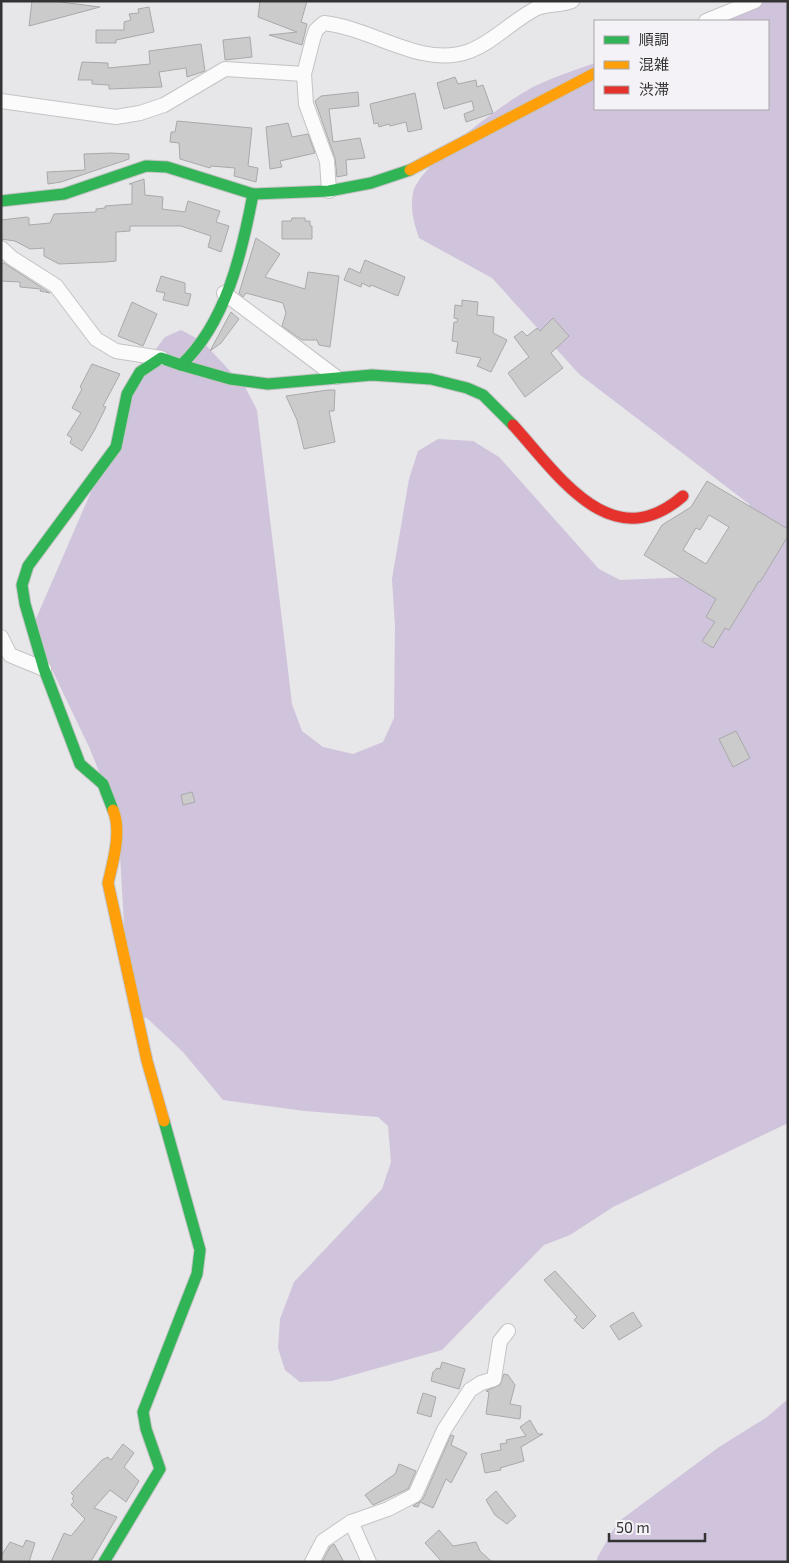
<svg xmlns="http://www.w3.org/2000/svg" width="789" height="1563" viewBox="0 0 789 1563" font-family="'Exo 2','Noto Sans JP',sans-serif">
	<style>
		.forest { fill: #d0c3dc }
		.building { fill: #cccbcc; stroke: #a9a8aa; fill-rule: evenodd }
		.lines { fill: none; stroke-linecap: round; stroke-linejoin: round }
		.street-casing { stroke: #c4c3c5; stroke-width: 16 }
		.fast-casing { stroke: #c4c3c5; stroke-width: 13 }
		.slow-casing { stroke: #c4c3c5; stroke-width: 13 }
		.jam-casing { stroke: #c4c3c5; stroke-width: 13 }
		.street { stroke: #fbfbfc; stroke-width: 14 }
		.fast { stroke: #30b455; stroke-width: 11 }
		.slow { stroke: #ff9f0a; stroke-width: 11 }
		.jam { stroke: #e5322d; stroke-width: 11 }
	</style>
	<rect width="100%" height="100%" fill="#e7e6e8"/>
	<!-- forest -->
	<g class="forest">
		<path d="M752 1H788V1123L613 1207 570 1235 544 1245 442 1350 332 1381 300 1382 285 1370 278 1348 280 1319 294 1282 382 1189 391 1162 388 1126 378 1117 305 1111 223 1100 183 1052 148 1019 129 1011 118 820 90 749 32 628 149 358 165 337 181 330 202 341 245 387 257 410 292 704 302 731 323 747 353 754 383 742 394 718 395 626 392 579 409 479 418 451 438 439 473 441 499 457 599 569 620 580 692 577 756 527 749 504 579 374 492 278 419 238C414 223 410 210 413 193 419 164 507 100 535 86 554 77 575 70 595 63V109H768V21H701Z"/>
		<polygon points="788,1399 788,1562 597,1562 597,1558 618,1522 719,1447 767,1417"/>
	</g>
	<!-- building -->
	<g class="building">
		<polygon points="32,1 53,1 100,7 29,26"/>
		<polygon points="260,1 307,1 301,22 307,24 302,45 269,35 297,32 258,17"/>
		<polygon points="149,7 154,32 116,40 116,43 96,43 96,30 124,30 124,22 131,20 129,14 139,13 138,9"/>
		<polygon points="250,37 252,57 225,60 223,40"/>
		<polygon points="201,44 205,71 187,77 186,68 159,72 162,87 109,89 109,85 92,84 92,80 78,80 82,62 108,63 108,68 150,64 149,51"/>
		<polygon points="455,77 458,84 476,80 477,87 483,85 493,113 466,122 464,114 474,110 472,101 444,109 437,83"/>
		<polygon points="358,92 359,106 329,109 333,142 360,138 365,158 346,160 347,175 337,177 335,158 315,101 321,96"/>
		<polygon points="415,93 422,129 408,132 406,122 390,126 389,124 379,127 378,123 374,124 370,104"/>
		<polygon points="177,121 252,128 248,166 258,168 256,182 234,176 235,168 211,166 210,168 180,159 179,143 170,142 171,132 175,132"/>
		<polygon points="288,123 292,137 308,134 315,153 280,161 282,167 270,169 266,127"/>
		<polygon points="111,153 129,154 129,159 61,182 48,184 47,172 85,170 84,154"/>
		<polygon points="144,179 145,195 163,197 162,209 185,212 188,201 220,211 216,222 229,226 221,252 208,247 211,236 181,226 130,226 130,231 116,232 116,261 106,262 59,264 44,256 44,248 30,249 15,241 1,239 1,220 27,217 29,218 29,225 50,223 54,214 96,212 96,209 105,208 105,206 132,204 132,184 129,184"/>
		<polygon points="292,218 305,218 305,221 310,221 310,226 312,226 312,239 282,239 282,221 291,221"/>
		<polygon points="256,238 280,254 265,277 305,289 308,272 339,276 330,347 319,345 317,340 302,340 282,326 286,313 283,303 246,293 243,297 239,293"/>
		<polygon points="365,260 405,277 398,296 371,285 370,287 362,283 361,287 344,280 349,268 360,273"/>
		<polygon points="1,263 4,263 50,293 40,291 41,289 20,287 20,282 1,281"/>
		<polygon points="161,276 185,283 185,293 191,294 188,306 163,300 165,293 156,291"/>
		<polygon points="462,300 478,302 477,315 494,317 493,333 507,340 491,372 477,366 481,358 456,353 458,342 452,341 454,322 457,322 458,319 454,318 455,305 462,306"/>
		<polygon points="132,302 157,314 143,346 118,336"/>
		<polygon points="231,312 239,319 221,343 210,351"/>
		<polygon points="553,318 569,336 551,353 563,368 525,397 508,373 529,357 514,337 522,331 527,336 537,328 540,331"/>
		<polygon points="92,364 120,374 103,406 106,407 94,431 82,451 70,443 72,438 67,435 81,413 72,408 82,389 80,387"/>
		<polygon points="328,390 335,390 334,411 329,411 335,442 304,449 297,420 286,396"/>
		<path d="M707 481 788 529V536L760 582 759 581 729 630 725 628 713 648 702 641 715 622 706 617 716 599 644 555 662 525 691 507ZM709 515 729 527 706 564 683 550 696 528 700 530Z"/>
		<polygon points="736,731 750,758 733,767 719,739"/>
		<polygon points="192,792 195,802 183,805 181,795"/>
		<polygon points="555,1271 596,1316 583,1329 574,1320 577,1317 544,1280"/>
		<polygon points="633,1312 642,1326 619,1340 610,1326"/>
		<polygon points="442,1362 465,1369 459,1389 431,1381 433,1372 437,1368 440,1369"/>
		<polygon points="504,1374 508,1375 515,1385 510,1404 521,1406 520,1419 486,1414 489,1392 486,1391 500,1385"/>
		<polygon points="423,1393 436,1397 431,1417 417,1413"/>
		<polygon points="530,1420 538,1434 543,1434 521,1447 524,1461 500,1468 501,1470 485,1473 481,1454 501,1450 500,1444 507,1443 506,1440 526,1436 520,1427"/>
		<polygon points="451,1435 454,1436 451,1445 467,1453 451,1483 446,1479 433,1508 420,1502 418,1507 413,1506 423,1499"/>
		<polygon points="123,1444 134,1453 124,1467 139,1481 126,1502 110,1490 94,1508 117,1517 93,1558 90,1562 51,1562 64,1533 71,1536 85,1519 71,1505 74,1501 72,1499 74,1496 71,1493 102,1460 108,1457 111,1460"/>
		<polygon points="399,1464 416,1471 408,1489 373,1505 365,1495 395,1474"/>
		<polygon points="496,1491 516,1516 507,1524 495,1515 486,1500"/>
		<polygon points="439,1530 453,1546 476,1542 480,1551 492,1562 442,1562 425,1543"/>
		<polygon points="26,1540 35,1543 29,1562 1,1562 1,1556 10,1542 23,1547"/>
		<polygon points="334,1544 344,1562 322,1562 330,1547"/>
	</g>
	<g class="lines">
		<defs>
			<g id="street">
				<polyline points="706,21 755,1"/>
				<polyline points="1,101 116,117 140,113 164,105 225,69 304,74"/>
				<path d="M329 191 327 161 306 104 304 74 313 39 316 30 324 23C358 27 388 45 422 53 477 65 494 32 535 9 546 3 561 6 572 1"/>
				<polyline points="1,248 12,258 56,286 96,339 116,351 161,358"/>
				<polyline points="224,293 336,377"/>
				<polyline points="1,637 10,655 44,669"/>
				<polyline points="351,1522 369,1562"/>
				<polyline points="312,1562 323,1541 351,1522 388,1509 415,1495 444,1430 470,1390 481,1383 494,1379 500,1341 508,1331"/>
			</g>
			<g id="fast">
				<polyline points="1,201 64,194 146,166 167,167 253,194 329,191 371,183 410,170"/>
				<polyline points="181,365 230,379 268,384 372,375 431,379 467,388 483,395 513,425"/>
				<path d="M113 810 103 784 80 764 44 669 25 604 22 585 28 566 116 447 127 394 140 372 161 358 181 365C226 323 242 253 253 194"/>
				<polyline points="104,1562 160,1469 146,1429 143,1412 197,1274 200,1250 164,1121"/>
			</g>
			<g id="slow">
				<polyline points="410,170 595,73"/>
				<path d="M113 810C122 831 113 862 108 883L147 1061 164 1121"/>
			</g>
			<path id="jam" d="M513 425C557 473 611 559 683 496"/>
		</defs>
		<!-- street casing -->
		<use href="#street" class="street-casing"/>
		<!-- fast casing -->
		<use href="#fast" class="fast-casing"/>
		<!-- slow casing -->
		<use href="#slow" class="slow-casing"/>
		<!-- jam casing -->
		<use href="#jam" class="jam-casing"/>
		<!-- street -->
		<use href="#street" class="street"/>
		<!-- fast -->
		<use href="#fast" class="fast"/>
		<!-- slow -->
		<use href="#slow" class="slow"/>
		<!-- jam -->
		<use href="#jam" class="jam"/>
	</g>
	<!-- border -->
	<rect width="789" height="1563" fill="none" stroke="#333334" stroke-width="5"/>
	<!-- legend -->
	<rect x="594" y="20" width="175" height="90" fill="#f4f2f6" stroke="#a7a6a8"/>
	<rect x="604" y="36" width="25" height="8" fill="#30b455" stroke="#a7a6a8"/>
	<text x="639" y="45" font-size="15" fill="#333334">順調</text>
	<rect x="604" y="61" width="25" height="8" fill="#ff9f0a" stroke="#a7a6a8"/>
	<text x="639" y="70" font-size="15" fill="#333334">混雑</text>
	<rect x="604" y="86" width="25" height="8" fill="#e5322d" stroke="#a7a6a8"/>
	<text x="639" y="95" font-size="15" fill="#333334">渋滞</text>
	<!-- scale -->
	<path d="M609 1533v8h96v-8" fill="none" stroke="#333334" stroke-width="2.5"/>
	<text x="616" y="1533" font-size="15" fill="#333334" stroke="#f4f2f6" stroke-width="4" paint-order="stroke">50 m</text>
</svg>
